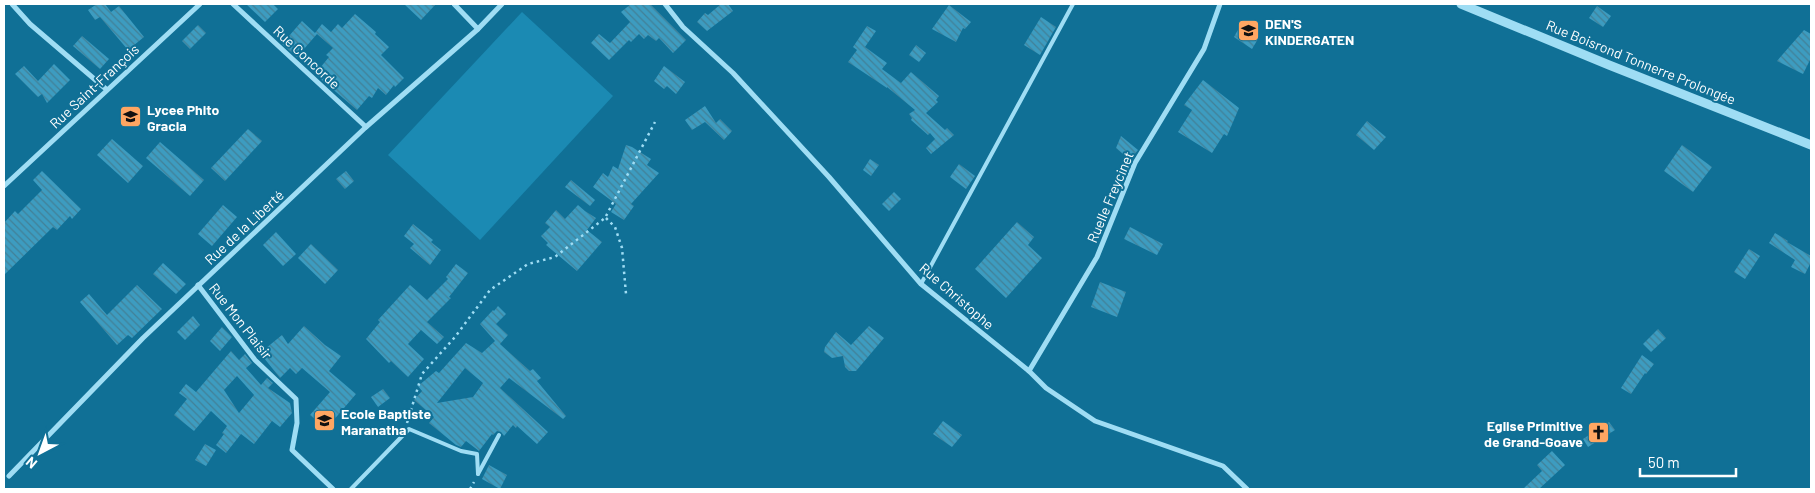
<svg xmlns="http://www.w3.org/2000/svg" width="1815" height="493" viewBox="0 0 1815 493" font-family="Barlow,sans-serif">
	<style>
		.green { fill: #1b8ab3 }
		.building { fill: url(#building-back-hatch); fill-rule: evenodd }
		.lines { fill: none; stroke-linecap: round; stroke-linejoin: round }
		.path { stroke: #9fddf4; stroke-width: 2.5; stroke-dasharray: 2.5 4; stroke-linecap: butt }
		.service { stroke: #9fddf4; stroke-width: 4 }
		.minor { stroke: #9fddf4; stroke-width: 5 }
		.tertiary { stroke: #9fddf4; stroke-width: 9 }
		.labels { text-anchor: middle; dominant-baseline: central; stroke-width: 4; stroke-linejoin: round; paint-order: stroke }
		.poi-label { font-size: 14px; font-weight: bold; fill: #fff; stroke: #107096; text-anchor: start }
		.street-label { font-size: 14px; fill: #fff; stroke: #107096 }
	</style>
	<defs>
		<pattern id="building-back-hatch" width="6" height="6" patternUnits="userSpaceOnUse" patternTransform="scale(1.25)"><rect width="6" height="6" fill="#3d9cc0"/><path d="M-1 5l2 2M0 0l6 6M5-1l2 2" fill="none" stroke="#428097"/></pattern>
	</defs>
	<rect width="100%" height="100%" fill="#107096"/>
	<!-- green -->
	<polygon class="green" points="522,12 613,96 480,240 388,155"/>
	<!-- building -->
	<g class="building">
		<polygon points="97,4 105,4 111,12 119,6 144,37 128,50 100,17 95,20 88,10"/>
		<polygon points="246,4 273,4 278,9 265,22"/>
		<polygon points="404,4 436,4 421,20"/>
		<polygon points="631,4 650,4 686,40 673,53 659,38 656,41 648,35 644,39 639,34 631,42 629,40 609,60 591,43 599,34 610,43 630,22 621,12"/>
		<polygon points="721,4 728,4 733,11 707,31 697,22 705,13 708,15"/>
		<polygon points="949,5 971,22 965,29 963,28 956,42 932,29"/>
		<polygon points="1597,6 1611,16 1603,27 1589,18"/>
		<polygon points="355,14 376,32 375,34 389,47 381,55 404,78 395,87 394,85 386,95 378,88 372,98 369,96 357,110 315,74 329,57 326,55 333,48 317,34 297,57 282,44 302,21 315,33 322,24 331,32 338,24 342,28"/>
		<polygon points="1041,17 1056,27 1040,55 1024,45"/>
		<polygon points="198,25 206,33 190,49 182,41"/>
		<polygon points="867,26 876,31 865,47 887,63 882,69 901,83 911,72 939,96 936,100 938,102 926,113 945,130 947,128 954,135 931,154 926,148 935,139 930,133 928,135 911,120 912,118 909,114 915,110 887,87 887,88 848,62 857,50 853,47"/>
		<polygon points="1240,26 1258,39 1252,49 1234,37"/>
		<polygon points="1804,30 1811,34 1811,58 1803,74 1777,61"/>
		<polygon points="82,36 109,59 100,69 73,46"/>
		<polygon points="916,45 926,53 919,62 909,55"/>
		<polygon points="54,64 70,80 47,103 42,94 38,97 15,74 24,66 38,81"/>
		<polygon points="664,66 685,82 676,94 667,86 664,89 654,81"/>
		<polygon points="1203,80 1239,108 1227,136 1224,134 1212,153 1178,132 1192,110 1184,105"/>
		<polygon points="705,106 716,123 720,119 732,131 724,140 705,122 692,130 685,120"/>
		<polygon points="1367,121 1386,137 1374,150 1356,135"/>
		<polygon points="248,129 262,141 225,181 211,168"/>
		<polygon points="1121,136 1138,150 1130,160 1116,148"/>
		<polygon points="112,139 143,166 128,183 97,155"/>
		<polygon points="160,142 204,180 190,196 146,158"/>
		<polygon points="626,145 632,147 651,159 647,165 659,173 631,204 634,206 624,220 611,212 616,204 593,187 603,173 608,177 613,166 618,169"/>
		<polygon points="1682,145 1712,167 1693,192 1664,171"/>
		<polygon points="870,159 879,165 871,176 863,170"/>
		<polygon points="959,164 975,176 966,189 950,177"/>
		<polygon points="42,171 81,209 72,219 70,216 57,230 53,227 4,275 4,223 15,211 18,214 42,190 33,180"/>
		<polygon points="346,171 354,181 345,189 336,179"/>
		<polygon points="571,180 595,200 590,206 565,187"/>
		<polygon points="894,192 901,199 889,211 882,204"/>
		<polygon points="223,205 237,217 212,246 198,234"/>
		<polygon points="578,205 585,211 596,218 587,230 602,242 577,271 546,245 548,243 541,236 550,227 545,223 556,210 565,219"/>
		<polygon points="1017,222 1034,237 1028,245 1042,258 1006,298 975,269"/>
		<polygon points="413,224 433,240 431,242 441,250 430,265 410,248 414,244 404,236"/>
		<polygon points="1130,227 1163,244 1157,255 1124,239"/>
		<polygon points="276,232 296,254 283,266 263,245"/>
		<polygon points="1775,233 1788,241 1787,242 1811,256 1811,262 1805,274 1791,267 1795,260 1769,243"/>
		<polygon points="311,244 338,270 325,284 298,258"/>
		<polygon points="1749,249 1760,256 1745,279 1734,272"/>
		<polygon points="163,263 186,284 176,294 153,274"/>
		<polygon points="456,264 468,273 449,297 451,298 427,322 444,337 437,344 421,330 408,344 424,359 408,377 391,361 389,363 366,339 380,322 378,320 410,285 427,300 448,279 446,277"/>
		<polygon points="1100,282 1126,292 1117,317 1091,307"/>
		<polygon points="137,285 162,309 132,338 128,335 117,345 80,302 89,294 107,315"/>
		<path d="M498 306 506 314 496 324 508 335 500 344 530 371 533 369 541 378 537 381 566 416 563 419 509 378 500 388 548 432 537 444 517 426 516 428 513 425 504 436 501 432 497 431 493 435 492 434 479 451 466 441 461 447 456 445 429 423 434 417 414 400 422 391 418 386 436 371 439 373 466 343 482 353 495 341 480 324 493 310 494 311ZM465 368 483 383 473 397 437 403Z"/>
		<polygon points="193,316 200,325 185,340 177,332"/>
		<polygon points="304,326 325,345 341,356 329,371 356,394 326,429 310,415 330,392 302,368 296,374 290,368 280,378 260,353 282,335 288,344"/>
		<polygon points="869,326 884,338 856,371 849,371 845,367 843,356 832,358 824,352 825,347 836,332 851,345"/>
		<polygon points="222,327 232,337 220,351 210,341"/>
		<polygon points="1658,329 1666,338 1651,352 1643,344"/>
		<path d="M231 351 239 360 245 354 252 363 246 368 261 385 267 378 273 383 268 388 290 403 292 413 280 427 272 421 254 444 241 434 226 453 216 445 224 434 222 433 227 426 211 411 194 431 174 415 187 399 179 393 186 384 196 392ZM237 376 254 395 239 413 224 390Z"/>
		<polygon points="1642,355 1654,364 1646,374 1645,373 1631,394 1621,388"/>
		<polygon points="383,389 390,398 378,407 371,397"/>
		<polygon points="943,421 962,435 952,447 933,434"/>
		<polygon points="1609,422 1615,430 1588,447 1583,439"/>
		<polygon points="205,444 216,450 206,466 195,460"/>
		<polygon points="1552,451 1565,465 1539,489 1523,489 1542,471 1537,465"/>
		<polygon points="489,465 507,475 500,489 482,479"/>
	</g>
	<g class="lines">
		<!-- path -->
		<g class="path">
			<polyline points="606,218 615,227 622,248 626,294"/>
			<polyline points="407,423 422,374 455,337 490,290 528,264 555,257 605,218 655,122"/>
			<polyline points="470,489 474,482"/>
		</g>
		<!-- service -->
		<g class="service">
			<polyline points="921,284 1073,4"/>
			<polyline points="478,474 499,435"/>
			<polyline points="351,489 409,429 461,451 477,454 478,474"/>
		</g>
		<!-- minor -->
		<g class="minor">
			<polyline points="12,4 30,24 106,89"/>
			<polyline points="233,4 366,127"/>
			<polyline points="454,4 478,29"/>
			<polyline points="665,4 683,27 733,73 829,177 921,284 1029,371 1046,388 1095,421 1223,466 1247,489"/>
			<polyline points="4,186 200,4"/>
			<polyline points="198,285 255,360 296,399 297,423 292,450 333,489"/>
			<polyline points="1029,371 1097,257 1135,163 1204,49 1220,4"/>
			<polyline points="9,476 143,338 366,127 478,29 502,4"/>
		</g>
		<!-- tertiary -->
		<polyline class="tertiary" points="1461,4 1609,65 1811,145"/>
	</g>
	<!-- icons -->
	<defs>
		<symbol id="school-square" viewBox="-11 -11 22 22"><rect x="-9" y="-9" width="18" height="18" rx="4" fill="#ffa662" stroke="#107096"/><path d="M0-5L7-2L0 1L-7-2ZM-4 1L0 2.5L4 1V4Q0 6-4 4Z" fill="#111"/></symbol>
		<symbol id="church-square" viewBox="-11 -11 22 22"><rect x="-9" y="-9" width="18" height="18" rx="4" fill="#ffa662" stroke="#107096"/><path d="M-1.2-6h2.4v3.5h3.3v2.4h-3.3V6h-2.4V-.1h-3.3v-2.4h3.3Z" fill="#111"/></symbol>
	</defs>
	<g fill-rule="evenodd">
		<use href="#school-square" x="1236" y="18" width="25" height="25"/>
		<use href="#school-square" x="118" y="104" width="25" height="25"/>
		<use href="#school-square" x="312" y="408" width="25" height="25"/>
		<use href="#church-square" x="1586" y="420" width="25" height="25"/>
	</g>
	<g class="labels">
		<!-- poi labels -->
		<g class="poi-label">
			<text x="1265" y="23">DEN'S<tspan x="1265" dy="16">KINDERGATEN</tspan></text>
			<text x="147" y="109">Lycee Phito<tspan x="147" dy="16">Gracia</tspan></text>
			<text x="341" y="413">Ecole Baptiste<tspan x="341" dy="16">Maranatha</tspan></text>
			<text x="1583" y="425" text-anchor="end">Eglise Primitive<tspan x="1583" dy="16">de Grand-Goave</tspan></text>
		</g>
		<!-- street labels -->
		<g class="street-label">
			<text transform="translate(307 57) rotate(43)">Rue Concorde</text>
			<text transform="translate(1641 62) rotate(22)">Rue Boisrond Tonnerre Prolongée</text>
			<text transform="translate(94 86) rotate(-43)">Rue Saint-François</text>
			<text transform="translate(1110 197) rotate(-67)">Ruelle Freycinet</text>
			<text transform="translate(244 227) rotate(-43)">Rue de la Liberté</text>
			<text transform="translate(957 296) rotate(41)">Rue Christophe</text>
			<text transform="translate(241 321) rotate(52)">Rue Mon Plaisir</text>
		</g>
	</g>
	<!-- border -->
	<rect width="1815" height="493" fill="none" stroke="#ffffff" stroke-width="10"/>
	<!-- north arrow -->
	<g transform="translate(40 453) rotate(221)" stroke="#107096" stroke-width="4" paint-order="stroke">
	<path d="M0-4L9 19L0 12L-9 19Z" fill="#ffffff"/>
	<text y="-8" font-size="14" font-weight="bold" text-anchor="middle" fill="#ffffff">N</text>
	</g>
	<!-- scale -->
	<path d="M1640 468v8h96v-8" fill="none" stroke="#ffffff" stroke-width="2.5"/>
	<text x="1648" y="468" font-size="15" fill="#ffffff" stroke="#107096" stroke-width="4" paint-order="stroke">50 m</text>
</svg>
